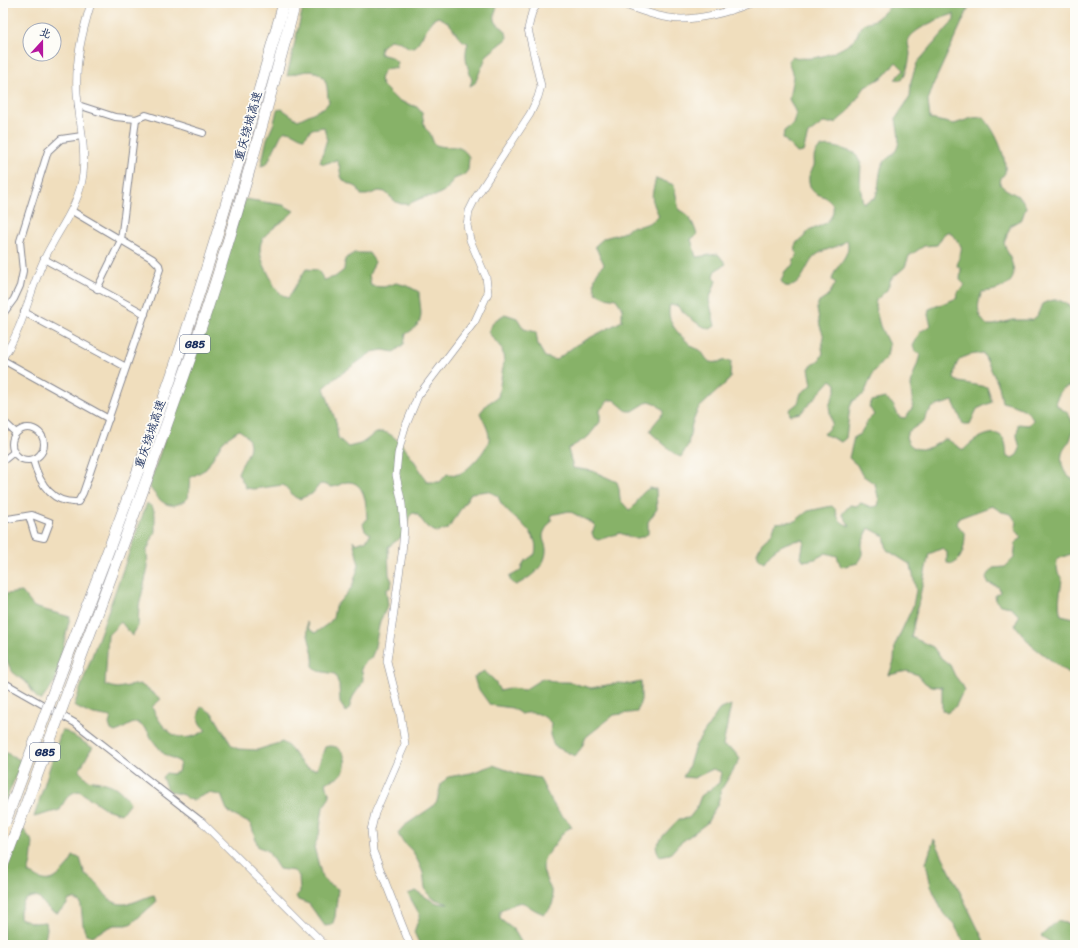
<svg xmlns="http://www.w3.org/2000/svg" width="1078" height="948" viewBox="0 0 1078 948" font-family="Sriracha,'LXGW WenKai TC',sans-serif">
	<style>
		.forest { fill: #87b268; stroke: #517063; fill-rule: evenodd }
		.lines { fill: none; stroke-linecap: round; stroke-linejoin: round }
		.minor-casing { stroke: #86868e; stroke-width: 8 }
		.tertiary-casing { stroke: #86868e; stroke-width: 8 }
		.motorway-casing { stroke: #86868e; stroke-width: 12 }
		.minor { stroke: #fff; stroke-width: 6 }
		.tertiary { stroke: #fff; stroke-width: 7 }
		.motorway { stroke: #fff; stroke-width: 11 }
		.motorway-bridge-casing { stroke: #86868e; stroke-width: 12; stroke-linecap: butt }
		.motorway-bridge { stroke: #fff; stroke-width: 11 }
		.labels { text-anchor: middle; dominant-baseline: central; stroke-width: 3.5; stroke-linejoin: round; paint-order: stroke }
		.shield { fill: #fdfcf7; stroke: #5f6c8c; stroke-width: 1 }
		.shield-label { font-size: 11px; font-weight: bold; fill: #1b2f5e }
		.street-label { font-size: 12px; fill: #1b2f5e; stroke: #fdfcf7 }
	</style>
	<rect width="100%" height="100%" fill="#fdfcf7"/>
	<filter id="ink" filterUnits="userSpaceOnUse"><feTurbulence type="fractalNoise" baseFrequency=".025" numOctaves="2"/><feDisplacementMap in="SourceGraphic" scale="8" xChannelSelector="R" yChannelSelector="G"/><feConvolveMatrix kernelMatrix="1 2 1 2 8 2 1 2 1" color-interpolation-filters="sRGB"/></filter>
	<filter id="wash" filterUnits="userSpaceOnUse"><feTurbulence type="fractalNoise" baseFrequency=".012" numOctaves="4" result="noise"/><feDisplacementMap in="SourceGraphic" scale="16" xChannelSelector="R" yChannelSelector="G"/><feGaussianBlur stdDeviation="0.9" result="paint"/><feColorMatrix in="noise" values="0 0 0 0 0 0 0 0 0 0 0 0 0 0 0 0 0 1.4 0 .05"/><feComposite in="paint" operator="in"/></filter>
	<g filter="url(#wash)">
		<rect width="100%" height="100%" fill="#f0debd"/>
		<!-- forest -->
		<g class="forest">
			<path d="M304 3H495L497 6C496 11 494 16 495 20 498 29 507 25 507 39L487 55 475 83 470 86 472 80C468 68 463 56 468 43L463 41C452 31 454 23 438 17L432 20 416 46 409 48 401 42 390 40 381 47 380 54 391 57 397 62 396 69C386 66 382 71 380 80L383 86 397 100 417 107 422 113 425 128 430 133 434 144C448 151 459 140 469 157L468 170 464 175 454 179 446 190 435 196 424 197 408 204H401L396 202 385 192 379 191 367 195H361L358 188C354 185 347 184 344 181 338 175 342 166 336 160L324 164 320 162 327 139 324 127 312 129 304 138C297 137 293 131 285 131L281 135 267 164 261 166 267 139 274 123 277 110 282 109 298 120 325 107 329 102C327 96 328 89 326 83 320 65 301 72 287 76Z"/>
			<path d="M896 3H971L934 83 928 101 930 119 954 124 972 118 983 117C995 130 1007 156 1005 173L1001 178 1000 184C1008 194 1022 193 1026 207L1022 219 1011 225 1004 242C1007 255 1023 275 1006 285 998 290 992 291 982 292 977 305 976 315 987 325H994L1012 320H1032L1037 316 1042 304C1057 296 1064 301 1075 311V384L1062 389 1056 400 1057 406 1068 413 1074 425C1073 430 1072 436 1070 440 1068 445 1063 448 1062 454 1060 464 1064 477 1075 480V552C1068 556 1062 556 1056 561L1058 573 1062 579C1061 591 1057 603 1061 615L1074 618 1075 621V666L1072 676 1031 645 1015 625 1019 616 1011 607 1000 605 996 601 995 595 1000 592 999 587 988 583 986 578 993 568 1005 567 1014 558 1016 542 1022 538 1015 528 1017 523 1011 514 1002 512 992 506 959 518 957 524 965 534C965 545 963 559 953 564L947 563V552L943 548 929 554 911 637 933 647 940 657 950 665 955 676 963 686 965 691 961 695 956 706 947 713 942 710V687L931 686 925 683 918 675 907 671 889 675 894 661 895 645 913 606 916 590 911 565 887 550 884 536 869 528 862 543V557L858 563 841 567 837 556 826 553 815 559 804 561 801 557 804 540C788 540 772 548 764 562L759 559 757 553 762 542 771 534 776 523 795 521 808 511 832 506 836 510C837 519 841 523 850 526L842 514 850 505 856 506 861 503 871 507 878 506 879 501 875 484 862 475 857 465 849 458 854 437 860 434 869 419 874 415 869 406 872 401 885 398C894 403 895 409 899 417L905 418C918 404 911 403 911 388 911 377 918 365 920 354L915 351 913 346 920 332 931 325 928 315 929 309 957 298 958 292 965 285 960 280 961 269 957 266C962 242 966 252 949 231L944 234 937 245 924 246 909 256 905 267 891 279 887 290 876 300 875 306 880 326 889 345 887 356 873 373 864 394 853 401 850 407 846 438 841 442 824 434 832 424 829 406 836 389V384L831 380 801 413 790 415 789 410 798 403 801 393 812 385 809 368 820 359 823 353 822 348 824 337 820 326 817 309 818 303 827 297 836 283 832 280C835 264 852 257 847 240 838 249 823 248 814 257 804 268 802 289 785 286L781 281 785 271 794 264 793 260 797 256 795 246 797 242C805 239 806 231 813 228 816 227 819 227 822 225 831 221 838 208 829 200 823 194 813 196 810 186 807 175 810 174 814 166 815 162 813 158 815 154 821 139 844 150 855 153L861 164 860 185 863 203 875 198C880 187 878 176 882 165 885 159 889 158 893 154 903 144 897 130 896 118L910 97 911 81 917 63 950 25 954 20V14C943 17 909 30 908 42 908 46 910 50 910 54 909 63 907 72 902 80L895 79 904 70 896 62 883 77 865 87 848 112 835 123H823L808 134 803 152 797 153 783 138 784 131 793 124 796 113 789 99 793 76 788 61 792 56C811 63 838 53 853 41 858 37 858 29 862 25 867 21 872 22 876 19 883 14 888 7 896 3ZM983 353 999 386 1002 402C1013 405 1029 408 1033 420L1029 425 1018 424 1017 436 1020 449 1017 455 1012 458 1007 457C1006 450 1007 441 1001 436 991 428 970 442 964 450 956 447 953 441 944 439 933 448 912 457 906 437L908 432 924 421 926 415 933 407 953 401 963 424H970L977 409 992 402 987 387 959 382 954 379C955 356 963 356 983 353Z"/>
			<path d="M656 178 674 185 679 210C689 214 694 224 697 235L691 239 696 257 718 254 726 264 716 270 714 276 716 281 709 300 715 326 710 329C696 325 687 315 676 305H670C665 323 680 335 692 346 694 348 698 349 700 350 704 354 706 360 710 362 717 364 724 359 731 361L730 379 698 409 692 424 688 445 681 457 676 455 650 432C652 424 660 419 664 411L655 403 649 401 633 411H627L614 400H609L600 410V422L588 437 568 449 573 468 593 471 617 482 619 488 620 500 629 510C639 505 637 494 650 488L656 489 657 509 648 522V534C634 541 633 538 620 533L598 540 594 538 592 533 595 526 592 523 569 511 551 515 552 520C549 525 543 530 543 537 543 541 546 545 546 549 547 566 529 579 516 585L511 582 509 577 520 571 524 562 535 554C542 527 504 519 498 496L488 491 471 493 448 529 436 532 427 527 417 514 413 513 409 517 404 535 388 547 389 575 392 581 391 587 386 590 388 605 380 621 374 651 371 658 364 663 361 669C366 682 361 685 354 695 350 701 352 707 346 712L340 703 339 685 335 674 318 671 313 666C315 650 306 639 307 622L309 629 315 633 329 623 333 618 335 607 352 587 359 565 353 540 356 544 367 540 370 534 365 530 363 524 367 519C366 506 366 481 347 482 342 482 338 487 332 487 328 486 325 484 320 484L312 494 299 499C290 496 290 489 283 485L253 489 246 488 238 473C244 457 261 444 239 430L223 441 206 469 190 478 188 498C169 513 160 502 149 486L245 199 283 205 294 211C272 234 247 234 268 273 275 286 274 291 288 298L306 269 318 270 324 280 335 277 344 270 345 259 354 253H369L375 262 369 275 371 286 384 287 396 283 408 286 419 292C420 313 427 322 406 334L404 344 394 352 383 350 372 352 334 379 324 388 336 422 338 438 348 447C352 446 356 445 360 444 367 441 372 433 381 432 397 430 420 469 427 482H440L447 474C451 474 456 475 459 474 468 471 491 446 489 437 489 430 483 420 480 413L487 404 498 397 504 361 502 349 488 332 494 321 505 314 517 318 524 329 536 332 538 345 545 357 556 360 576 345 622 321V308L616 299 605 297 596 293C592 280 595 274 604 264L595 246 604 238 622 233 633 226C640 228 653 222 659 216 650 196 651 199 656 178Z"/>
			<path d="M147 503 153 508 155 514V532L147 550 148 568 139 606 138 626 132 636 121 622 108 635 105 685 117 688 140 684 161 699 152 707C163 731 179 748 206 730 196 722 198 717 201 706L213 714 232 746 238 749 257 750 282 742C297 750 298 770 317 769L325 747C343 741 352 764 340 776 337 779 330 780 326 783L330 797 323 807 319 835 314 847 322 877 327 883 338 889 335 917 332 925 325 926 309 904 298 900 296 896 300 892 299 876 294 871 279 869 267 850 258 847 251 824 231 814 227 810 221 795 208 793 193 800 187 799 183 795 171 792 166 787 162 777 166 773 172 774 178 772 180 762 164 754 153 741 147 730 137 722C128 724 123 730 115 732L111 730 109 724 111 717 88 713 74 706Z"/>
			<path d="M22 592 34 607 70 617 55 681 41 701C34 697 32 689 26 682 22 678 15 676 12 671 0 654 3 617 3 597L6 594Z"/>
			<path d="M484 671 494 680 500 691 511 688 524 690 543 678 555 682H568L591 688 618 683 631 684 641 682V700L637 712 614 715 586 737 582 747 575 756 554 746 550 735 551 723C542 713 534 711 521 714L512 708 490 705 477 687 474 677Z"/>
			<polygon points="731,705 723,746 733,750 740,759 721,790 718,803 707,823 679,844 670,854 659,856 656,847 662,837 679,819 689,818 696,809 701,796 719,783 721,772 713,769 694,778 683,777 688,768 695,746 719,710"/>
			<path d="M62 729 93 748 90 751 79 771 88 780C111 784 115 783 130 802L121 814 106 809 79 791C69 792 64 801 60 810L34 817Z"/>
			<polygon points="3,751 22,761 3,807"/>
			<path d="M493 765 521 775 540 778C543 786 555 809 561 815 566 819 569 821 572 827 563 830 560 837 555 844 550 851 542 858 543 866 543 884 565 899 544 914 519 905 530 895 500 911V919L514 930 523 945H420L414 932 420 915 408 894 416 891C427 897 434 905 448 904 441 901 433 900 428 894 423 887 425 880 423 873 421 867 417 860 415 855 410 846 401 843 398 833L404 826 432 807 437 801 441 784 448 777 471 773Z"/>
			<path d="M23 829 33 842 31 862 28 873C43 881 50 885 62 872 67 866 71 863 73 856L80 858 85 875C103 882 104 905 124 904 134 904 144 897 154 895L156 902 132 923 127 925H114L92 936 86 934C81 924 83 913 80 902L74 899 69 900 66 906 57 913C41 910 43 888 24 901L20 911V918L33 923 46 922 47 929 44 945H3V874Z"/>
			<polygon points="934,839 986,945 965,945 954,924 943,913 931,886 926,863"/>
			<polygon points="1057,921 1069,924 1075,921 1075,945 1055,945 1041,936"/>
		</g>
	</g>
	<g filter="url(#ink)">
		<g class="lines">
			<defs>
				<g id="minor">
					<polyline points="78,105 115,117 136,119 146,115 203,133"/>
					<polyline points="44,259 145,314"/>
					<polyline points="97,289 121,240 136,119"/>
					<polyline points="24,312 126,367"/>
					<polyline points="3,314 14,299 20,286 23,271 20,241 48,151 61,139 82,136"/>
					<polyline points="3,360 109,419"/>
					<polyline points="3,421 16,433"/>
					<circle cx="28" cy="444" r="16"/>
					<path d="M33 460C39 482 51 504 78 502L83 493 160 269 159 265 153 259 72 211"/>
					<polyline points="3,461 14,452"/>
					<polyline points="3,517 8,519 32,515 50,522 44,538 35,536 29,516"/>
					<polyline points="3,682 75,723 202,822"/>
				</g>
				<g id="tertiary">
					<path d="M620 3C636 9 653 16 670 18 693 22 729 12 751 3"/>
					<path d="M3 357C23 329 29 293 43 262 56 232 79 208 83 174 86 148 79 119 77 93 75 61 82 33 91 3"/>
					<polyline points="202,822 325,945"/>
					<polyline points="410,945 373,851 371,830 375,813 405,744 400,712 387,661 402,554 404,528 402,504 396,475 398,454 404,430 418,396 475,321 488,293 486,277 470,240 467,225 469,211 476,197 530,114 538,97 541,86 528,29 532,12 538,3"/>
				</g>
				<g id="motorway">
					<path d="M60 675C94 589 127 503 158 415 206 280 245 141 284 3"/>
					<path d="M73 678C119 556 165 433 207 309 240 208 268 105 295 3"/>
					<polyline points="3,865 18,826"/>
				</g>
			</defs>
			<!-- minor casing -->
			<use href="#minor" class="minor-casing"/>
			<!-- tertiary casing -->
			<use href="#tertiary" class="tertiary-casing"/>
			<!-- motorway casing -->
			<use href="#motorway" class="motorway-casing"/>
			<!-- minor -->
			<use href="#minor" class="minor"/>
			<!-- tertiary -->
			<use href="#tertiary" class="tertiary"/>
			<!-- motorway -->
			<use href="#motorway" class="motorway"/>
			<defs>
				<g id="motorway-bridge">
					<polyline points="5,822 60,675"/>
					<polyline points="18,826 73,678"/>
				</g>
			</defs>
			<!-- motorway-bridge casing -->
			<use href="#motorway-bridge" class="motorway-bridge-casing"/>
			<!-- motorway-bridge -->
			<use href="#motorway-bridge" class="motorway-bridge"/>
		</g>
	</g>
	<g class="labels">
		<!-- shield labels -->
		<g class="shield">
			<rect x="180" y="335" width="30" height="18" rx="3"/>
			<rect x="30" y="743" width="30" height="18" rx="3"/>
		</g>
		<g class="shield-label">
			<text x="195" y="344">G85</text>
			<text x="45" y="752">G85</text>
		</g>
		<!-- street labels -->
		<g class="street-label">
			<text transform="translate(248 126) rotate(-74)">重庆绕城高速</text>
			<text transform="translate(150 434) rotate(-71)">重庆绕城高速</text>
		</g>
	</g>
	<!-- margin -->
	<rect width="1078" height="948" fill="none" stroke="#fdfcf7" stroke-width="16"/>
	<!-- north arrow -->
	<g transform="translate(42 42) rotate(21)"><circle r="19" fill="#fdfcf7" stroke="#a3aaba"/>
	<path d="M0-3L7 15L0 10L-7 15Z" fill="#b5179e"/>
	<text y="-6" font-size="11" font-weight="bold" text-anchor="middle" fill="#1b2f5e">北</text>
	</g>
</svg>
